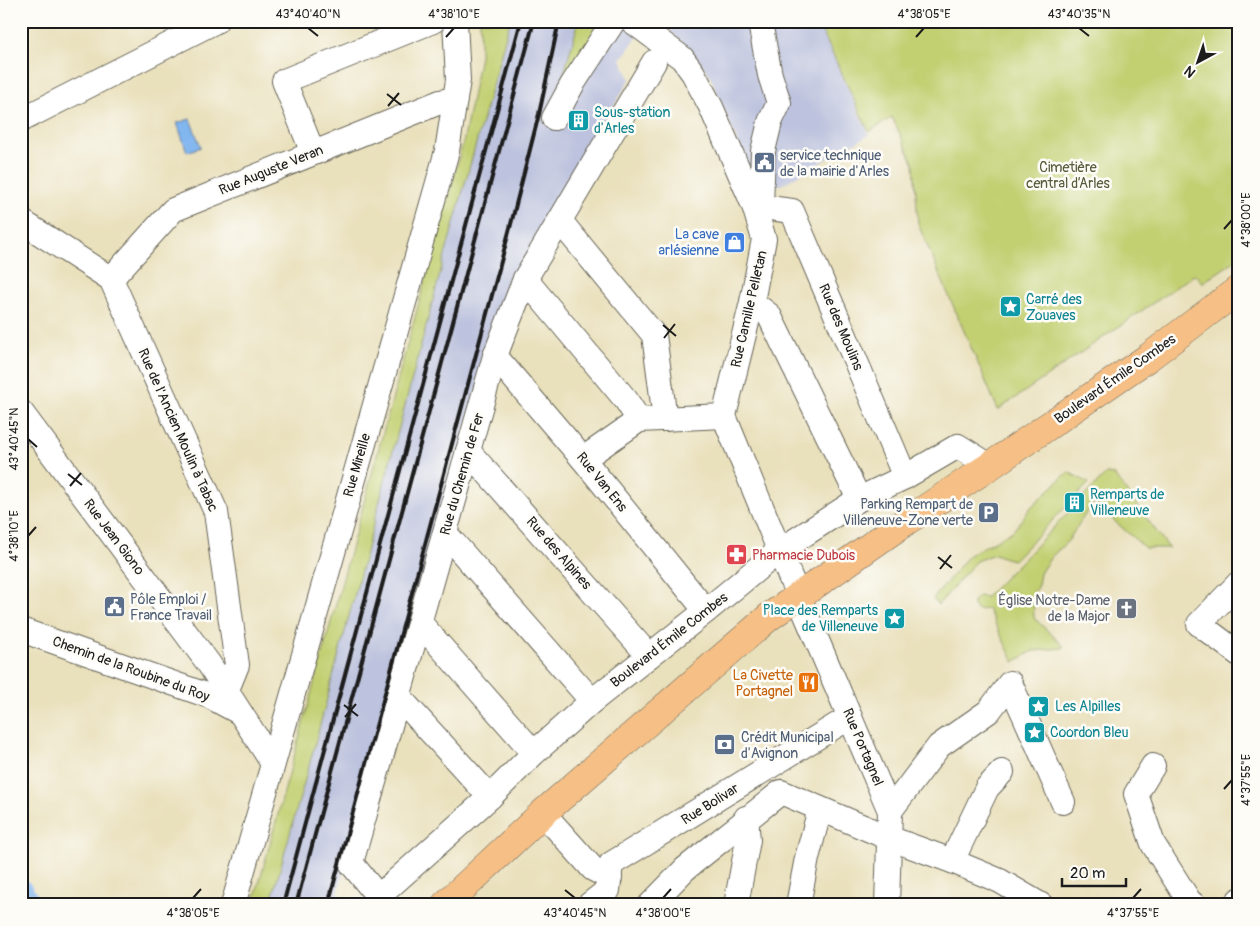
<svg xmlns="http://www.w3.org/2000/svg" width="1260" height="926" viewBox="0 0 1260 926" font-family="Pangolin,sans-serif">
	<style>
		.industrial { fill: #bdc3de }
		.green { fill: #c2d072; stroke: #6f7647 }
		.water { fill: #81b6ef; stroke: #4e6986 }
		.lines { fill: none; stroke-linecap: round; stroke-linejoin: round }
		.canal { stroke: #81b6ef; stroke-width: 22 }
		.minor-casing { stroke: #646154; stroke-width: 26 }
		.major-casing { stroke: #646154; stroke-width: 29 }
		.minor { stroke: #fff; stroke-width: 24 }
		.major { stroke: #f5bf86; stroke-width: 28 }
		.rail { stroke: #1c1c1c; stroke-width: 4 }
		.ticks { fill: none; stroke: #1c1c1c; stroke-width: 2 }
		.labels { text-anchor: middle; dominant-baseline: central; stroke-width: 5; stroke-linejoin: round; paint-order: stroke }
		.culture-label { font-size: 14px; fill: #0d838f; stroke: #fdfcf7; text-anchor: start }
		.service-label { font-size: 14px; fill: #4e5e75; stroke: #fdfcf7; text-anchor: start }
		.park-label { font-size: 14px; fill: #565b3a; stroke: #fdfcf7 }
		.street-label { font-size: 14px; fill: #1c1c1c; stroke: #fdfcf7 }
		.shop-label { font-size: 14px; fill: #366cbe; stroke: #fdfcf7; text-anchor: end }
		.health-label { font-size: 14px; fill: #be3a42; stroke: #fdfcf7; text-anchor: start }
		.worship-label { font-size: 14px; fill: #5b616d; stroke: #fdfcf7; text-anchor: end }
		.food-label { font-size: 14px; fill: #c56008; stroke: #fdfcf7; text-anchor: end }
		.neatline { fill: none; stroke: #1c1c1c; stroke-width: 2 }
		.ticks-label { font-size: 12px; text-anchor: middle; fill: #1c1c1c }
	</style>
	<rect width="100%" height="100%" fill="#fdfcf7"/>
	<filter id="ink" filterUnits="userSpaceOnUse"><feTurbulence type="fractalNoise" baseFrequency=".02" numOctaves="2"/><feDisplacementMap in="SourceGraphic" scale="10" xChannelSelector="R" yChannelSelector="G"/><feConvolveMatrix kernelMatrix="1 2 1 2 8 2 1 2 1" color-interpolation-filters="sRGB"/></filter>
	<filter id="wash" filterUnits="userSpaceOnUse"><feTurbulence type="fractalNoise" baseFrequency=".0096" numOctaves="4" result="noise"/><feDisplacementMap in="SourceGraphic" scale="20" xChannelSelector="R" yChannelSelector="G"/><feGaussianBlur stdDeviation="1.12" result="paint"/><feColorMatrix in="noise" values="0 0 0 0 0 0 0 0 0 0 0 0 0 0 0 0 0 1.4 0 .05"/><feComposite in="paint" operator="in"/></filter>
	<g filter="url(#wash)">
		<rect width="100%" height="100%" fill="#e9e0bc"/>
		<!-- industrial -->
		<g class="industrial">
			<polygon points="510,21 576,21 577,27 565,68 605,21 649,21 621,59 630,79 557,200 513,280 392,686 335,905 270,905 315,744 441,270"/>
			<polygon points="658,21 826,21 828,26 821,30 869,135 781,185 755,185 710,76 693,52"/>
		</g>
		<!-- green -->
		<g class="green">
			<polygon points="480,21 510,21 441,270 315,744 270,905 253,905 464,139 480,56"/>
			<polygon points="576,21 604,21 556,101 577,27"/>
			<polygon points="828,21 1239,21 1239,258 1202,283 1195,274 998,410 918,224 914,164 892,117 869,132 822,31 831,28"/>
			<polygon points="1068,472 1089,483 1014,560 1005,558 995,554 976,561 938,605 933,599 969,555 1013,531 1032,506"/>
			<polygon points="1106,474 1114,475 1169,548 1145,548 1093,502 1068,541 1051,557 1040,573 1038,585 1033,594 1034,618 1063,645 1063,648 1033,651 1014,662 988,609 978,610 973,606 973,601 978,596 986,597"/>
		</g>
		<!-- water -->
		<polygon class="water" points="190,119 201,147 187,152 177,123"/>
		<g class="lines">
			<!-- canal -->
			<polyline class="canal" points="21,890 31,905"/>
		</g>
	</g>
	<g filter="url(#ink)">
		<g class="lines">
			<defs>
				<g id="minor">
					<polyline points="632,21 682,58 693,73 711,107 754,206 764,239 752,302 724,416 798,596 890,811 887,905"/>
					<polyline points="554,118 572,85 613,22"/>
					<polyline points="21,120 216,21"/>
					<polyline points="313,153 284,81 433,21"/>
					<polyline points="754,206 792,211 905,477"/>
					<polyline points="761,206 763,151 770,122 779,103 770,75 761,28 762,21"/>
					<polyline points="21,221 111,279 216,512 237,665 226,692"/>
					<polyline points="560,221 654,335 665,419"/>
					<polyline points="111,279 173,210 440,102 455,99"/>
					<polyline points="525,279 626,400 639,420"/>
					<polyline points="752,302 769,315 859,499"/>
					<polyline points="495,356 583,459 706,611"/>
					<polyline points="21,412 209,664 272,762"/>
					<polyline points="468,451 649,656"/>
					<polyline points="583,459 639,420 724,416"/>
					<polyline points="445,533 592,701"/>
					<polyline points="1239,583 1199,624 1239,654"/>
					<polyline points="420,623 534,753"/>
					<polyline points="21,630 209,696 237,711"/>
					<polyline points="399,697 490,797"/>
					<polyline points="1153,766 1136,794 1153,844 1189,901 1194,905"/>
					<polyline points="890,811 939,746 989,711 1010,683 1063,802"/>
					<polyline points="543,813 593,869 610,878"/>
					<polyline points="952,861 987,788 1002,772"/>
					<polyline points="378,897 490,797 534,753 592,701 706,611 779,551 859,499 905,477 958,446 990,466"/>
					<polyline points="233,905 447,151 458,80 455,21"/>
					<polyline points="385,905 351,863 495,356 525,279 654,62"/>
					<polyline points="589,905 608,890 611,864 850,717"/>
					<polyline points="650,905 685,869 781,792 889,838 952,861 1000,881 1041,905"/>
					<polyline points="736,905 748,840 746,818"/>
					<polyline points="798,905 807,858 820,809"/>
					<polyline points="1237,905 1239,900"/>
				</g>
				<polyline id="major" points="445,905 543,813 769,617 905,522 990,466 1149,357 1239,289"/>
			</defs>
			<!-- minor casing -->
			<use href="#minor" class="minor-casing"/>
			<!-- major casing -->
			<use href="#major" class="major-casing"/>
			<!-- minor -->
			<use href="#minor" class="minor"/>
			<!-- major -->
			<use href="#major" class="major"/>
			<!-- rail -->
			<g class="rail">
				<polyline points="283,905 521,21"/>
				<polyline points="296,905 534,21"/>
				<polyline points="328,905 510,228 539,114 559,21"/>
			</g>
		</g>
	</g>
	<!-- ticks -->
	<path class="ticks" d="M308 28 318 36M1079 28 1089 36M446 37 454 28M916 37 924 28M387 94 401 105M388 106 399 93M1224 229 1232 220M663 325 676 336M664 338 675 324M28 439 37 447M68 474 82 485M70 486 81 473M28 536 36 527M938 557 952 568M940 569 951 555M344 705 358 716M345 717 356 704M1224 789 1232 780M565 890 575 898M193 898 201 889M663 898 671 889M1133 898 1141 889"/>
	<!-- icons -->
	<defs>
		<symbol id="building-square" viewBox="-11 -11 22 22"><rect x="-9" y="-9" width="18" height="18" rx="4" fill="#0f9aa8" stroke="#fdfcf7"/><path d="M-4-6H4V6H1V3H-1V6H-4ZM-2.5-4.3h1.7v1.8h-1.7ZM.8-4.3h1.7v1.8H.8ZM-2.5-1h1.7V.8h-1.7ZM.8-1h1.7V.8H.8Z" fill="#fff"/></symbol>
		<symbol id="civic-square" viewBox="-11 -11 22 22"><rect x="-9" y="-9" width="18" height="18" rx="4" fill="#5c6f8a" stroke="#fdfcf7"/><path d="M-.6-6.5H3V-4.5H.6V-3L4-1V1h2V6H-6V1h2V-1L-.6-3ZM-1.2 2.5V6h2.4V2.5Z" fill="#fff"/></symbol>
		<symbol id="shop-square" viewBox="-11 -11 22 22"><rect x="-9" y="-9" width="18" height="18" rx="4" fill="#3f7fe0" stroke="#fdfcf7"/><path d="M-5-2.5h2.3a2.7 3.5 0 0 1 5.4 0H5L5.5 6h-11ZM-1.5-2.5h3a1.5 2.3 0 0 0-3 0Z" fill="#fff"/></symbol>
		<symbol id="sight-square" viewBox="-11 -11 22 22"><rect x="-9" y="-9" width="18" height="18" rx="4" fill="#0f9aa8" stroke="#fdfcf7"/><path d="M0-6L1.8-2.2L6-1.7L2.9 1.2L3.7 5.4L0 3.3L-3.7 5.4L-2.9 1.2L-6-1.7L-1.8-2.2Z" fill="#fff"/></symbol>
		<symbol id="parking-square" viewBox="-11 -11 22 22"><rect x="-9" y="-9" width="18" height="18" rx="4" fill="#5c6f8a" stroke="#fdfcf7"/><path d="M-3.5-5.5H1a3.5 3.5 0 0 1 0 7H-1V5.5H-3.5ZM-1-3.4V-.6H.8a1.4 1.4 0 0 0 0-2.8Z" fill="#fff"/></symbol>
		<symbol id="pharmacy-square" viewBox="-11 -11 22 22"><rect x="-9" y="-9" width="18" height="18" rx="4" fill="#e0444e" stroke="#fdfcf7"/><path d="M-2-6h4v4h4v4h-4v4h-4v-4h-4v-4h4Z" fill="#fff"/></symbol>
		<symbol id="church-square" viewBox="-11 -11 22 22"><rect x="-9" y="-9" width="18" height="18" rx="4" fill="#6b7280" stroke="#fdfcf7"/><path d="M-1.2-6h2.4v3.5h3.3v2.4h-3.3V6h-2.4V-.1h-3.3v-2.4h3.3Z" fill="#fff"/></symbol>
		<symbol id="restaurant-square" viewBox="-11 -11 22 22"><rect x="-9" y="-9" width="18" height="18" rx="4" fill="#e8710a" stroke="#fdfcf7"/><path d="M-5-6h1v4h1v-4h1v4h1v-4h1v5L-1.5 .5V6h-2V.5L-5-1ZM5-6V6H3V1.5H1.5Q1.5-4 5-6Z" fill="#fff"/></symbol>
		<symbol id="bank-square" viewBox="-11 -11 22 22"><rect x="-9" y="-9" width="18" height="18" rx="4" fill="#5c6f8a" stroke="#fdfcf7"/><path d="M-6-4H6V4H-6ZM0-2.3a2.3 2.3 0 1 0 0 4.6a2.3 2.3 0 1 0 0-4.6Z" fill="#fff"/></symbol>
	</defs>
	<g fill-rule="evenodd">
		<use href="#building-square" x="566" y="108" width="25" height="25"/>
		<use href="#civic-square" x="752" y="150" width="25" height="25"/>
		<use href="#shop-square" x="722" y="230" width="25" height="25"/>
		<use href="#sight-square" x="998" y="294" width="25" height="25"/>
		<use href="#building-square" x="1062" y="490" width="25" height="25"/>
		<use href="#parking-square" x="976" y="500" width="25" height="25"/>
		<use href="#pharmacy-square" x="724" y="542" width="25" height="25"/>
		<use href="#civic-square" x="102" y="594" width="25" height="25"/>
		<use href="#church-square" x="1114" y="596" width="25" height="25"/>
		<use href="#sight-square" x="882" y="606" width="25" height="25"/>
		<use href="#restaurant-square" x="796" y="670" width="25" height="25"/>
		<use href="#sight-square" x="1026" y="694" width="25" height="25"/>
		<use href="#sight-square" x="1022" y="720" width="25" height="25"/>
		<use href="#bank-square" x="712" y="732" width="25" height="25"/>
	</g>
	<g class="labels">
		<!-- culture labels -->
		<g class="culture-label">
			<text x="594" y="112">Sous-station<tspan x="594" dy="16">d'Arles</tspan></text>
			<text x="1026" y="299">Carré des<tspan x="1026" dy="16">Zouaves</tspan></text>
			<text x="1090" y="494">Remparts de<tspan x="1090" dy="16">Villeneuve</tspan></text>
			<text x="878" y="610" text-anchor="end">Place des Remparts<tspan x="878" dy="16">de Villeneuve</tspan></text>
			<text x="1055" y="706">Les Alpilles</text>
			<text x="1050" y="732">Coordon Bleu</text>
		</g>
		<!-- service labels -->
		<g class="service-label">
			<text x="780" y="155">service technique<tspan x="780" dy="16">de la mairie d'Arles</tspan></text>
			<text x="973" y="504" text-anchor="end">Parking Rempart de<tspan x="973" dy="16">Villeneuve-Zone verte</tspan></text>
			<text x="130" y="599">Pôle Emploi /<tspan x="130" dy="16">France Travail</tspan></text>
			<text x="741" y="737">Crédit Municipal<tspan x="741" dy="16">d'Avignon</tspan></text>
		</g>
		<!-- park labels -->
		<g class="park-label">
			<text x="1068" y="167">Cimetière<tspan x="1068" dy="16">central d’Arles</tspan></text>
		</g>
		<!-- street labels -->
		<g class="street-label">
			<text transform="translate(271 170) rotate(-22)">Rue Auguste Veran</text>
			<text transform="translate(749 309) rotate(-77)">Rue Camille Pelletan</text>
			<text transform="translate(841 327) rotate(67)">Rue des Moulins</text>
			<text transform="translate(1115 379) rotate(-35)">Boulevard Émile Combes</text>
			<text transform="translate(178 430) rotate(66)">Rue de l'Ancien Moulin à Tabac</text>
			<text transform="translate(357 465) rotate(-74)">Rue Mireille</text>
			<text transform="translate(462 474) rotate(-74)">Rue du Chemin de Fer</text>
			<text transform="translate(602 482) rotate(51)">Rue Van Ens</text>
			<text transform="translate(114 537) rotate(53)">Rue Jean Giono</text>
			<text transform="translate(559 553) rotate(49)">Rue des Alpines</text>
			<text transform="translate(669 640) rotate(-38)">Boulevard Émile Combes</text>
			<text transform="translate(131 669) rotate(20)">Chemin de la Roubine du Roy</text>
			<text transform="translate(863 747) rotate(67)">Rue Portagnel</text>
			<text transform="translate(710 804) rotate(-32)">Rue Bolivar</text>
		</g>
		<!-- shop labels -->
		<g class="shop-label">
			<text x="719" y="234">La cave<tspan x="719" dy="16">arlésienne</tspan></text>
		</g>
		<!-- health labels -->
		<g class="health-label">
			<text x="752" y="555">Pharmacie Dubois</text>
		</g>
		<!-- worship labels -->
		<g class="worship-label">
			<text x="1110" y="600">Église Notre-Dame<tspan x="1110" dy="16">de la Major</tspan></text>
		</g>
		<!-- food labels -->
		<g class="food-label">
			<text x="793" y="675">La Civette<tspan x="793" dy="16">Portagnel</tspan></text>
		</g>
	</g>
	<!-- margin -->
	<rect width="1260" height="926" fill="none" stroke="#fdfcf7" stroke-width="55"/>
	<!-- north arrow -->
	<g transform="translate(1198 62) rotate(220)" stroke="#fdfcf7" stroke-width="4" paint-order="stroke">
	<path d="M0-4L9 19L0 12L-9 19Z" fill="#1c1c1c"/>
	<text y="-8" font-size="14" font-weight="bold" text-anchor="middle" fill="#1c1c1c">N</text>
	</g>
	<!-- scale -->
	<path d="M1062 878v8h64v-8" fill="none" stroke="#1c1c1c" stroke-width="2.5"/>
	<text x="1070" y="878" font-size="15" fill="#1c1c1c" stroke="#fdfcf7" stroke-width="4" paint-order="stroke">20 m</text>
	<rect x="28" y="28" width="1204" height="870" class="neatline"/>
	<g class="ticks-label">
		<text x="308" y="18">43°40'40"N</text>
		<text x="454" y="18">4°38'10"E</text>
		<text x="924" y="18">4°38'05"E</text>
		<text x="1079" y="18">43°40'35"N</text>
		<text transform="translate(1246 220) rotate(-90)" y="4">4°38'00"E</text>
		<text transform="translate(14 439) rotate(-90)" y="4">43°40'45"N</text>
		<text transform="translate(14 536) rotate(-90)" y="4">4°38'10"E</text>
		<text transform="translate(1246 780) rotate(-90)" y="4">4°37'55"E</text>
		<text x="193" y="917">4°38'05"E</text>
		<text x="575" y="917">43°40'45"N</text>
		<text x="663" y="917">4°38'00"E</text>
		<text x="1133" y="917">4°37'55"E</text>
	</g>
</svg>
